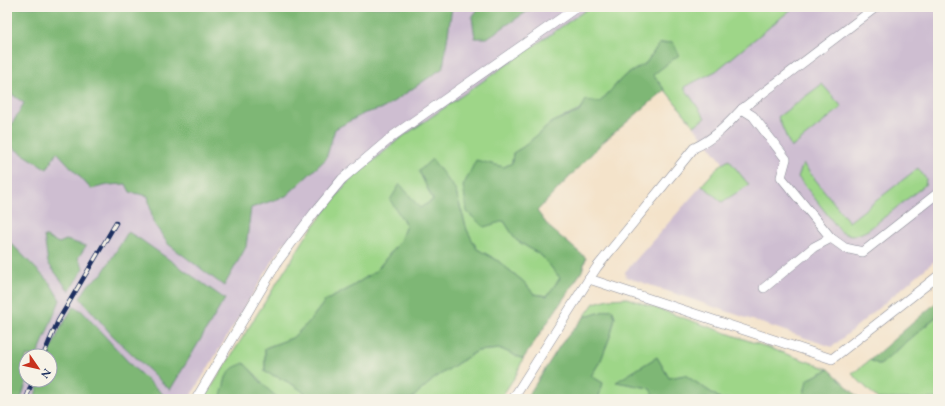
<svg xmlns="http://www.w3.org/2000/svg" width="945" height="406" viewBox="0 0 945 406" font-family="'EB Garamond',serif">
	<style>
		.industrial { fill: #cebed1; fill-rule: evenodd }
		.green { fill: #9ed688; stroke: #5c8273 }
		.forest { fill: #7eb774; stroke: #4c7369 }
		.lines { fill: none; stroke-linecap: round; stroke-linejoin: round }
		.lane-casing { stroke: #888994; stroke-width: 10 }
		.lane { stroke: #fff; stroke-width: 9 }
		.rail-casing { stroke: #1b2f5e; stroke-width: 4.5 }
		.rail { stroke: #f7f3e8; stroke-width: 3; stroke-dasharray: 9; stroke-linecap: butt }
	</style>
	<rect width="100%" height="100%" fill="#f7f3e8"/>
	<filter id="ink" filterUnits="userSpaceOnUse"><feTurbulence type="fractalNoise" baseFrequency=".025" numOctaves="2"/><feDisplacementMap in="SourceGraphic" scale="8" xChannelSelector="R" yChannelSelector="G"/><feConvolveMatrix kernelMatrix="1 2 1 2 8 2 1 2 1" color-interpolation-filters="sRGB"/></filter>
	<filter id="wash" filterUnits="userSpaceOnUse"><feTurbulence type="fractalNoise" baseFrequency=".012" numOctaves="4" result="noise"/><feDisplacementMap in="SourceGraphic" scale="16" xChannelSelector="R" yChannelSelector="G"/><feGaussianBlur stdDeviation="0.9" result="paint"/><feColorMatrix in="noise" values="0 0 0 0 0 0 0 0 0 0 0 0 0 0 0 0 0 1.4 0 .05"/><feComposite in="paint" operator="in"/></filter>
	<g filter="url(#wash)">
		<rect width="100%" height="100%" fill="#f4e3ca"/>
		<!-- industrial -->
		<g class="industrial">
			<path d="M7 7H593L283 244 189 399H7ZM26 356H50V380H26Z"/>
			<polygon points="739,7 938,7 938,258 832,347 626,277 625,272 719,166 724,164 653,75"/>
		</g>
		<!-- green -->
		<g class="green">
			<path d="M590 7H794L716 71 684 87 705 118 694 126 653 75 659 44 646 63 623 77 600 102 554 121 523 147 513 153 512 163 504 167V221L516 240 542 256 560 278 547 296 534 294 524 282 497 260 477 249 467 230 455 189 419 171 433 200 420 208 406 225 400 241 376 271 348 289 325 301 308 323 292 338 265 348V372C283 379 297 385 311 399H280L272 394 256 375 244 363 226 377 223 394 219 399H204L307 235 346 184 398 140Z"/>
			<polygon points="822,84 842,107 791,148 778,117"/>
			<polygon points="729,160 749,185 722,202 702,185 719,166"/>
			<path d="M803 164 849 222 918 168 926 179 925 185 868 230C859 235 851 237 841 232L798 177Z"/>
			<polygon points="627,298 829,369 807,380 803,399 721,399 685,375 669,378 657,357 617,382 649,388 657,399 598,399 603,383 591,376 601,360 611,334 615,317 612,309 584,317 594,303 609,299"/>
			<polygon points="938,315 938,399 878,399 852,374 870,360 880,365"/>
			<polygon points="501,349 523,359 516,375 500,399 411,399 435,378 477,351"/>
		</g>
		<!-- forest -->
		<g class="forest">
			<polygon points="11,7 452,7 443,68 384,108 365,113 335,129 326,159 286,196 251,208 246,247 224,286 168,244 153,222 148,196 130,192 126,184 108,185 91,189 57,152 47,169 7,144 7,133 24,103 7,91 7,12"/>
			<polygon points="478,7 534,7 487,38 475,38 472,17 479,8"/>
			<path d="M673 42 679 55 653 75 665 90 601 144 537 211 549 227 586 258 582 271 523 359 501 349 477 351 435 378 411 399H374L371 397 369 399H311C297 385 283 379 265 372V348L292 338 308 323 325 301 348 289 376 271 400 241 406 225 390 200 400 184 420 208 433 200 419 171 432 159 455 189 467 230 477 249 497 260 524 282 534 294 547 296 560 278 542 256 516 240 504 221 484 227 467 212 463 186 476 160 504 167 512 163 513 153 523 147 554 121 579 112 586 100 600 102 623 77 646 63 659 44Z"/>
			<polygon points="128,232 140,239 225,299 170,390 112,335 80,298 89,284 102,274"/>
			<polygon points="44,236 59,243 66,240 86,246 78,258 84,268 69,291 48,263"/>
			<polygon points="7,239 50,283 60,300 37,356 26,356 26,380 27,380 21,399 7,399"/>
			<polygon points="938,301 938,315 880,365 870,360"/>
			<polygon points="73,307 81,310 132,366 166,397 165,399 40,399 35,395 40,380 50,380 50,356 48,356 60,329"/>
			<polygon points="612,309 615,317 611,334 601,360 591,376 603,383 598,399 526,399 561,344 584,317"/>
			<polygon points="657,357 669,378 685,375 721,399 657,399 649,388 616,382"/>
			<path d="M244 363C256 375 266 390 280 399H219C225 390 223 376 232 369 235 366 241 365 244 363Z"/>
			<polygon points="829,369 860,399 803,399 807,380"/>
		</g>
	</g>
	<g filter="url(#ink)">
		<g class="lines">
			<defs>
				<g id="lane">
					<polyline points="742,109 753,116 786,159 781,177 831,238"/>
					<path d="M589 279 597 267 694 148C714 139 727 125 742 109L876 7"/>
					<polyline points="764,288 814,247 831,238 845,248 863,252 938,193"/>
					<polyline points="196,399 278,261 314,213 342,179 394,135 577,7"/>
					<polyline points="513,399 589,279 832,359 938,276"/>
				</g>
			</defs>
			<!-- lane casing -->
			<use href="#lane" class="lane-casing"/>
			<!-- lane -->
			<use href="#lane" class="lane"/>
			<defs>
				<g id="rail">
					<polyline points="43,356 58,321 116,223"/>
					<polyline points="26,399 33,380"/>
				</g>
			</defs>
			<!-- rail casing -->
			<use href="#rail" class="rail-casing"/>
			<!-- rail -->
			<use href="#rail" class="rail"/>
		</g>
	</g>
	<!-- margin -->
	<rect width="945" height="406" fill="none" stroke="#f7f3e8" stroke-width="24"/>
	<!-- north arrow -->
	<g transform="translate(38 368) rotate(124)"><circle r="19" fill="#f7f3e8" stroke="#9fa5b1"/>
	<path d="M0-3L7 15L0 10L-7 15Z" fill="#c8321e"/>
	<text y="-6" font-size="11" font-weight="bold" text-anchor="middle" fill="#1b2f5e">N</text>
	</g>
</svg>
